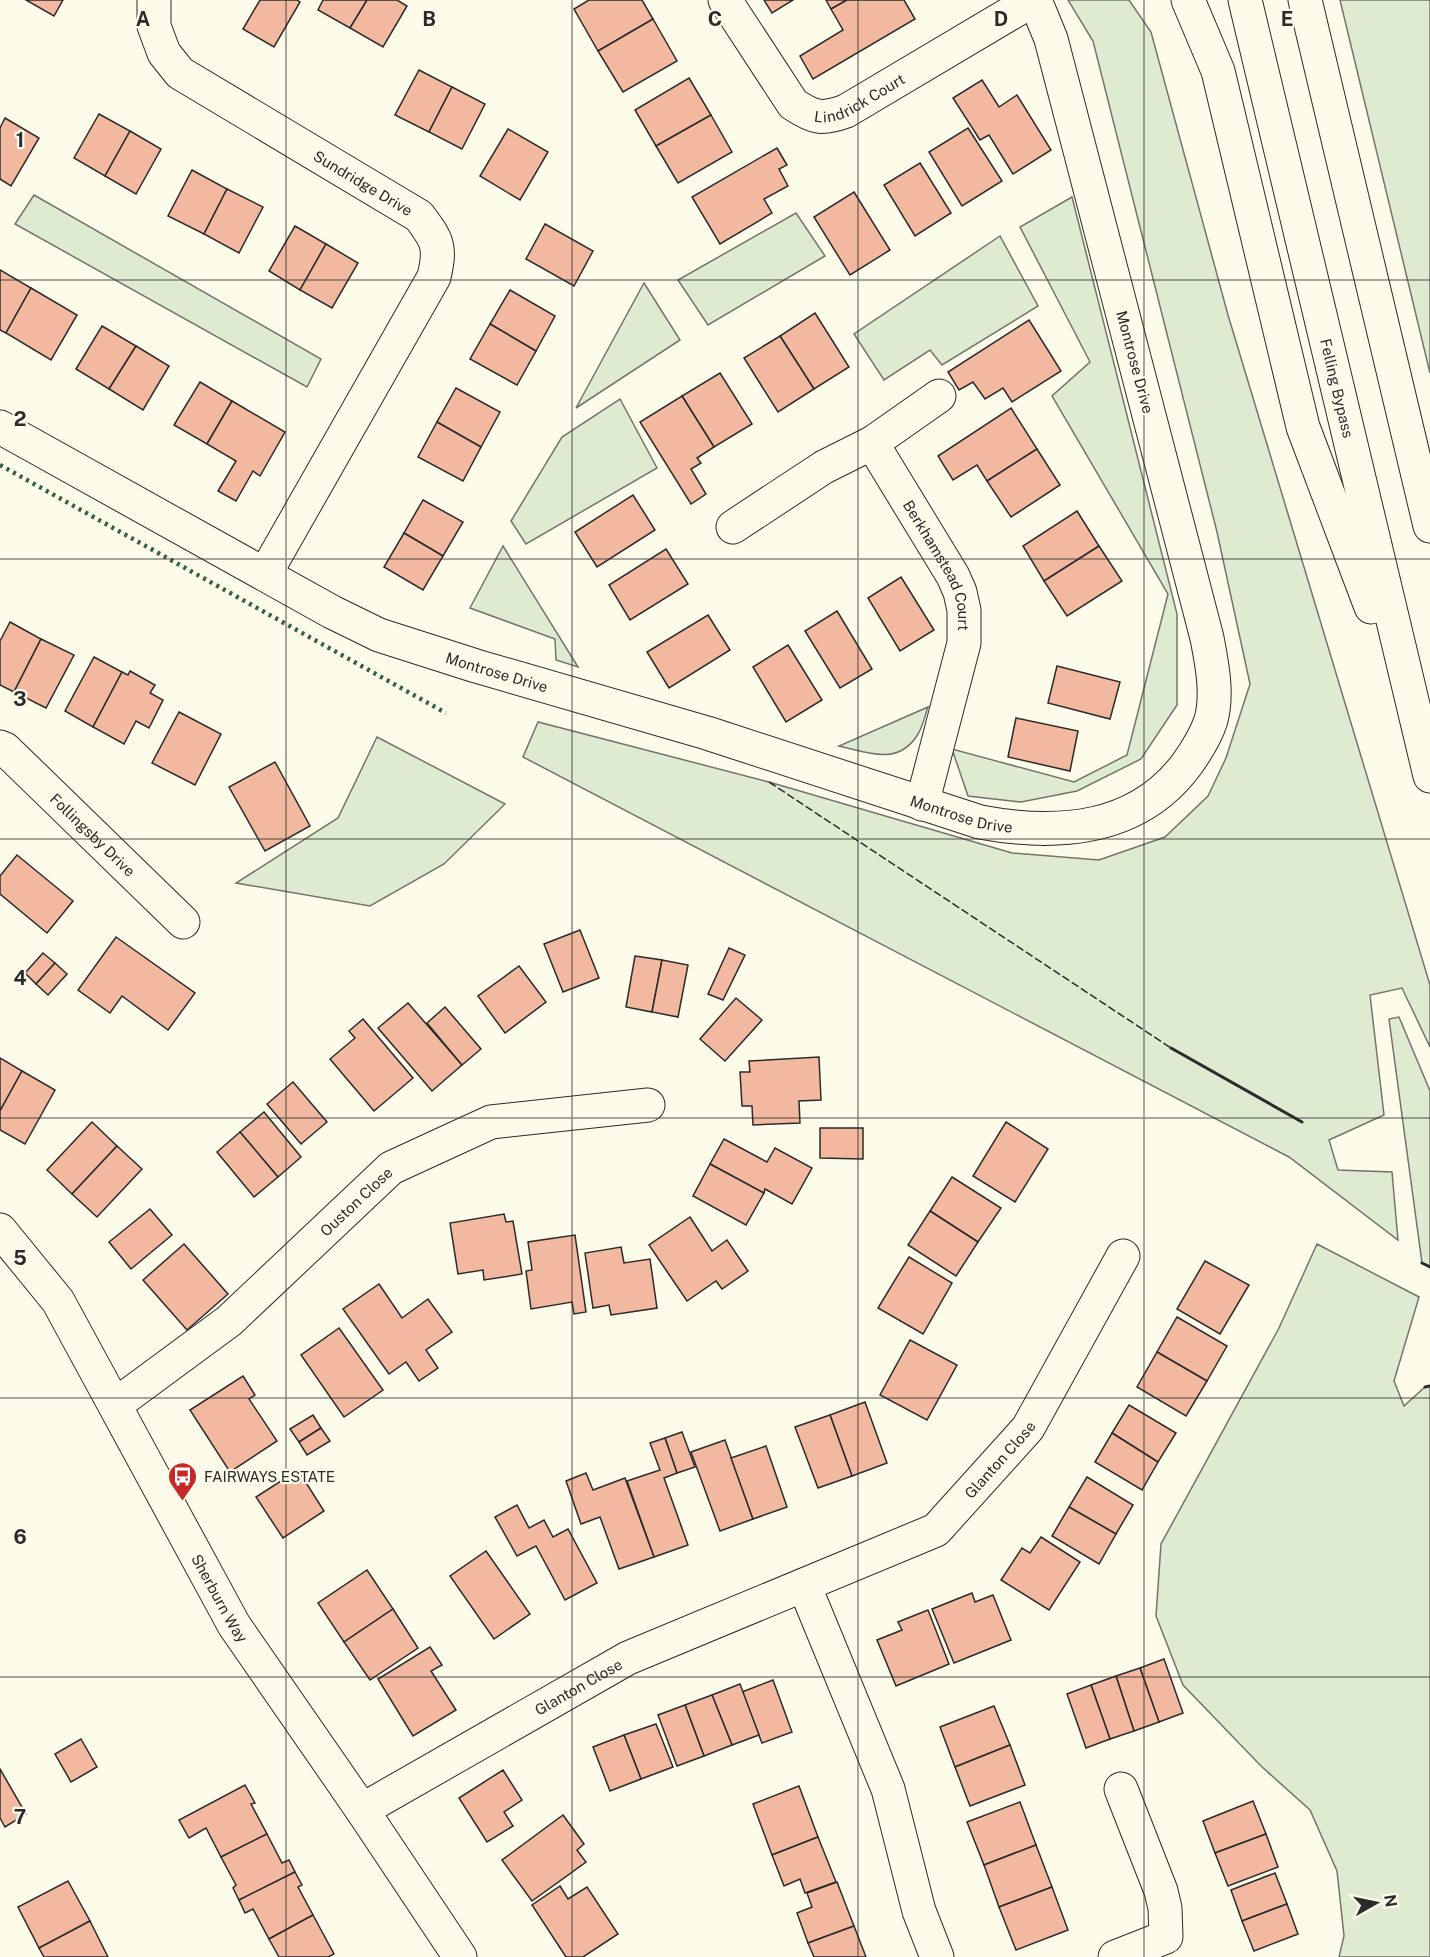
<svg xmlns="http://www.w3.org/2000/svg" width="1430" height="1957" viewBox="0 0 1430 1957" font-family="'Public Sans',sans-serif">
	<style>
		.green { fill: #deebd1; stroke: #74746e; stroke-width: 1.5 }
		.building { fill: #f2b8a0; stroke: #2b2b2b; stroke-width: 1.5 }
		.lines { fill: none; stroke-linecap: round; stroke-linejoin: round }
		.street-casing { stroke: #2b2b2b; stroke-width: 35 }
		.highway-casing { stroke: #2b2b2b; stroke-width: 35 }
		.street { stroke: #fdfbea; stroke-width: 33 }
		.highway { stroke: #fdfbea; stroke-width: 33 }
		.hedge { stroke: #34623c; stroke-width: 4.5; stroke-dasharray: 3 4.5; stroke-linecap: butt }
		.fence { stroke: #2b2b2b; stroke-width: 1.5; stroke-dasharray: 8 3; stroke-linecap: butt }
		.wall { stroke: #2b2b2b; stroke-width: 3 }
		.grid { fill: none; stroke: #2b2b2b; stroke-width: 1.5; stroke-opacity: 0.55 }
		.labels { text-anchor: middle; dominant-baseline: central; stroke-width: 4.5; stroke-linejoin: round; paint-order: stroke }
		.street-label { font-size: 15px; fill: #2b2b2b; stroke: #fdfbea }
		.poi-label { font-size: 15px; fill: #2b2b2b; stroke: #fdfbea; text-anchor: start }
		.grid-label { font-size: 20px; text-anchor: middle; font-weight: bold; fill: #2b2b2b; stroke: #fdfbea; stroke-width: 4.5; stroke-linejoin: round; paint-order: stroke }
	</style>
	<rect width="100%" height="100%" fill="#fdfbea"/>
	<!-- green -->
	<g class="green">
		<polygon points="1068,0 1129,0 1151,32 1228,315 1430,985 1430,1047 1402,988 1370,995 1384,1115 1329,1140 1338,1170 1392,1172 1398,1240 1289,1157 523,757 538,722 769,782 1012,853 1099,860 1165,837 1208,796 1226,758 1250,684 1217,532 1093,41"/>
		<polygon points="1340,0 1430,0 1430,373"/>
		<polygon points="34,195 321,359 307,387 15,224"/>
		<polygon points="1072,197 1177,614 1177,705 1141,759 1077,791 1021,802 968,796 952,749 1074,782 1127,755 1168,594 1052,396 1090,362 1020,227"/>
		<polygon points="796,213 825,256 708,325 678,280"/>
		<polygon points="1000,236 1038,306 942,365 930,350 884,380 854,334"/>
		<polygon points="644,283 680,340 576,408"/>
		<polygon points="620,399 657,468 526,544 511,521 562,437"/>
		<polygon points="503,546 578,667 556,660 555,639 470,608"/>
		<path d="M928 707C925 715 923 726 918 734 899 766 868 753 839 746Z"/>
		<polygon points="377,737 505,804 444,864 370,906 236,883 338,818"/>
		<polygon points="1399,1017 1430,1091 1430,1267 1422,1263 1389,1019"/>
		<polygon points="1317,1244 1419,1297 1394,1381 1404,1406 1425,1387 1430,1386 1430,1957 1339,1957 1344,1936 1337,1871 1310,1810 1261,1766 1183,1685 1156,1616 1161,1544 1279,1328"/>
	</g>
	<!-- building -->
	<g class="building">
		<polygon points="26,0 63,0 54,16"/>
		<polygon points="260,0 297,0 300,2 274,47 243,29"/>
		<polygon points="323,0 367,0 350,28 318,10"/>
		<polygon points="367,0 397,0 407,6 383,47 350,28"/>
		<polygon points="589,0 642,0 653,19 598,51 574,9"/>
		<polygon points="764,0 793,0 772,13"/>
		<polygon points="826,0 847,0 831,9"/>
		<polygon points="847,0 904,0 915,19 813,79 800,56 843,30 831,9"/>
		<polygon points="653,19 677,61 623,92 598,51"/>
		<polygon points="419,70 452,87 429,132 395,115"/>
		<polygon points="689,78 711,115 656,146 635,110"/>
		<polygon points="982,80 999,107 1017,95 1051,150 1013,174 989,135 980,140 953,98"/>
		<polygon points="452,87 485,104 462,149 429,132"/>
		<polygon points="99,114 130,131 105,176 74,158"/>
		<polygon points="711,115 732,152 678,183 656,146"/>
		<polygon points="5,118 39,138 11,186 0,179 0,128"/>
		<polygon points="968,128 1002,181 962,206 929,152"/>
		<polygon points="508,129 548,152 520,200 480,176"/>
		<polygon points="130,131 161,149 136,194 105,176"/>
		<polygon points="777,148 787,165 779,169 788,186 764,199 772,213 720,244 692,197"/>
		<polygon points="920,163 951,213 915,236 884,185"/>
		<polygon points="192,170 227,189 204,234 168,216"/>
		<polygon points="227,189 263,207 239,253 204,234"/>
		<polygon points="854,192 890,250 850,275 814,217"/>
		<polygon points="545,224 593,251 574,286 526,259"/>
		<polygon points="295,226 326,244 300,290 269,271"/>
		<polygon points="326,244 358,263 332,308 300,290"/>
		<polygon points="0,270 31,288 6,333 0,330"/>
		<polygon points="31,288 77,315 51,360 6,333"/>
		<polygon points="510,290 555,316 536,351 490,324"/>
		<polygon points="815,313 849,367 814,389 780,336"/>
		<polygon points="1029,320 1061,371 1012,402 1003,388 985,399 973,382 959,390 948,372"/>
		<polygon points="490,324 536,351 517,385 470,359"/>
		<polygon points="102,326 136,346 109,389 76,369"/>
		<polygon points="780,336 814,389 778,412 744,358"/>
		<polygon points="136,346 169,366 143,410 109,389"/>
		<polygon points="720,373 752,424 714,447 682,396"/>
		<polygon points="200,382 232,401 207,444 174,425"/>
		<polygon points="456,388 500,412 481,447 437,422"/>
		<polygon points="682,396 714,447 697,458 701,463 691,469 706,494 691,504 640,422"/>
		<polygon points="232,401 285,432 260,476 253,471 236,501 218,491 236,461 207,444"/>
		<polygon points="1011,408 1037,449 987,481 977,465 953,480 938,456"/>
		<polygon points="437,422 481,447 463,481 418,457"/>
		<polygon points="1037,449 1060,485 1011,517 987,481"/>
		<polygon points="633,495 655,530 597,567 575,532"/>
		<polygon points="423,500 463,522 443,556 404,533"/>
		<polygon points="1077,511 1099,546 1044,581 1023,546"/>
		<polygon points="404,533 443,556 423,590 384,567"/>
		<polygon points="1099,546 1122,581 1067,616 1044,581"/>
		<polygon points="666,549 688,584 630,620 609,585"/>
		<polygon points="901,577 934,630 900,651 868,598"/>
		<polygon points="837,611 872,669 840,688 805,631"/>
		<polygon points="708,615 730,650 669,688 647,652"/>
		<polygon points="10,622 41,639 14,692 0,685 0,641"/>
		<polygon points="41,639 74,655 46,708 14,692"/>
		<polygon points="788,645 822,700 786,722 753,667"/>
		<polygon points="94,657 122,672 93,727 65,711"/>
		<polygon points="1057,666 1120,682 1110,719 1048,703"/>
		<polygon points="130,671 155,685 150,693 163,700 149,728 136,721 124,744 93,727 122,672 128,675"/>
		<polygon points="179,712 221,734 195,785 152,763"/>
		<polygon points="1016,718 1078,731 1070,771 1008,757"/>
		<polygon points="275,762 310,826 265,851 229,787"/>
		<polygon points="17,855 73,901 47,933 0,894 0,876"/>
		<polygon points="580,930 599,978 563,992 544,944"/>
		<polygon points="116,937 195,993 168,1030 122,996 110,1013 78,990"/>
		<polygon points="729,948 745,955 723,1000 708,994"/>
		<polygon points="43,953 55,963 36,984 25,973"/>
		<polygon points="635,956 662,960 652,1012 626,1007"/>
		<polygon points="662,960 688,965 678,1017 652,1012"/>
		<polygon points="55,963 67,974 48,995 36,984"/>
		<polygon points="519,966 546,1002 505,1033 478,996"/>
		<polygon points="736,998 762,1020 725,1061 700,1039"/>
		<polygon points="408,1003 462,1065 432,1091 378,1028"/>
		<polygon points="445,1007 481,1049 462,1065 427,1023"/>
		<polygon points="363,1019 413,1078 374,1111 330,1059 355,1038 349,1031"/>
		<polygon points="819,1057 821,1100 799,1101 800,1123 753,1125 752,1106 742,1106 740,1072 750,1072 749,1061"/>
		<polygon points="0,1058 22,1071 0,1111"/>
		<polygon points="22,1071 55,1090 25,1144 0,1130 0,1111"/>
		<polygon points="293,1082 327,1122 301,1144 267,1104"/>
		<polygon points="264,1112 301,1157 278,1177 240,1132"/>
		<polygon points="92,1122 117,1146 72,1194 47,1170"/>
		<polygon points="1006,1122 1048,1149 1015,1202 973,1176"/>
		<polygon points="820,1128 863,1128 863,1159 820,1158"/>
		<polygon points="240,1132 278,1177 254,1197 217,1152"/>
		<polygon points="724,1139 767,1162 775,1148 812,1168 792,1204 765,1189 764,1193 710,1164"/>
		<polygon points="117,1146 142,1169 97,1217 72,1194"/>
		<polygon points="710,1164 764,1193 746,1225 693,1196"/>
		<polygon points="952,1177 1001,1208 978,1242 930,1211"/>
		<polygon points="150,1209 172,1235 131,1269 109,1242"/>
		<polygon points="930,1211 978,1242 956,1276 908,1245"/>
		<polygon points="504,1214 506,1222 513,1221 522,1274 484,1280 483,1270 458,1274 450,1223"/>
		<polygon points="690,1217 712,1251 727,1240 748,1271 722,1289 716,1281 687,1301 649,1245"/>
		<polygon points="575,1235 586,1312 574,1314 572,1302 531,1309 526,1271 532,1270 528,1242"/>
		<polygon points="184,1244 228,1294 187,1330 143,1280"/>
		<polygon points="621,1247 624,1263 650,1259 657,1308 611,1315 609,1305 593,1308 585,1253"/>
		<polygon points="909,1257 952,1283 923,1334 878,1308"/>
		<polygon points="1205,1261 1249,1285 1220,1334 1177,1309"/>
		<polygon points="379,1284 402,1318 428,1299 452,1332 426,1350 438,1368 419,1381 406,1362 389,1374 343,1309"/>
		<polygon points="1177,1317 1227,1346 1207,1381 1157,1352"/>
		<polygon points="339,1328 383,1390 344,1417 301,1355"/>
		<polygon points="910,1340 957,1365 927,1420 880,1395"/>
		<polygon points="1157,1352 1207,1381 1186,1416 1137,1387"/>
		<polygon points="243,1376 255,1395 249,1399 277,1441 230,1472 190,1410"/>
		<polygon points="865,1402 887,1463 852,1476 830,1415"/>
		<polygon points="1129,1405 1176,1433 1158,1462 1112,1433"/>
		<polygon points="313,1415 321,1428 299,1442 290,1429"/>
		<polygon points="830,1415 852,1476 818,1488 795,1427"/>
		<polygon points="321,1428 330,1441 307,1455 299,1442"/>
		<polygon points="682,1432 695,1467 677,1473 665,1438"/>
		<polygon points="1112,1433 1158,1462 1142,1490 1095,1462"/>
		<polygon points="665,1438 677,1473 664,1478 688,1545 654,1557 627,1481 660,1470 650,1443"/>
		<polygon points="725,1440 753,1519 720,1531 691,1452"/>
		<polygon points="766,1446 787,1507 753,1519 731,1458"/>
		<polygon points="298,1470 324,1511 283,1538 256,1497"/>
		<polygon points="586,1473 593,1490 625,1478 654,1557 619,1569 600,1517 581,1524 566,1481"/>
		<polygon points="1087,1477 1133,1505 1116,1534 1069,1507"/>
		<polygon points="517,1505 529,1528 544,1520 553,1537 568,1529 597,1583 565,1600 536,1546 517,1556 495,1517"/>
		<polygon points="1069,1507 1116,1534 1099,1564 1052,1536"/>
		<polygon points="1041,1537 1080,1562 1049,1610 1001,1580 1022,1548 1030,1553"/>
		<polygon points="486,1551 530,1614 494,1639 450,1576"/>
		<polygon points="367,1570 393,1609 344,1642 318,1603"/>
		<polygon points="972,1593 975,1602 993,1595 1011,1640 954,1663 932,1609"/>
		<polygon points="393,1609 418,1648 370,1680 344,1642"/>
		<polygon points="928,1610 949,1664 896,1686 877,1640 902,1630 898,1622"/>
		<polygon points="430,1647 442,1665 431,1671 456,1710 413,1736 378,1679"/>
		<polygon points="1164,1659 1183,1713 1159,1722 1140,1668"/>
		<polygon points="1140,1668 1159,1722 1134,1731 1116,1676"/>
		<polygon points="1116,1676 1134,1731 1110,1739 1091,1685"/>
		<polygon points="773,1680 792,1732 762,1743 742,1692"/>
		<polygon points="740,1684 759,1735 732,1745 712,1695"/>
		<polygon points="1091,1685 1110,1739 1086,1748 1067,1694"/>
		<polygon points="712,1695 732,1745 704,1756 685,1705"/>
		<polygon points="685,1705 704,1756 677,1766 658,1715"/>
		<polygon points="994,1706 1010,1745 955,1767 940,1727"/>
		<polygon points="656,1724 673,1767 641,1779 624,1735"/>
		<polygon points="624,1735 641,1779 610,1791 593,1747"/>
		<polygon points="81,1739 97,1767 71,1782 55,1754"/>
		<polygon points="1010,1745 1025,1785 970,1806 955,1767"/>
		<polygon points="0,1769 26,1814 5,1827 0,1818"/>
		<polygon points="503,1770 522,1800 504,1812 513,1826 487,1842 459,1798"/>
		<polygon points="245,1785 255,1803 251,1804 267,1834 221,1857 206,1828 189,1838 179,1820"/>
		<polygon points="799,1786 818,1837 772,1855 753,1804"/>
		<polygon points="1253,1801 1266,1834 1215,1853 1203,1821"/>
		<polygon points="1020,1802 1036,1845 984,1865 967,1822"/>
		<polygon points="563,1815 584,1844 577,1850 586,1862 532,1901 502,1860"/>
		<polygon points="267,1834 282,1863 289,1860 295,1872 239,1900 233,1888 236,1885 221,1857"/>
		<polygon points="1266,1834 1278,1867 1228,1886 1215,1853"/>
		<polygon points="818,1837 836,1882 805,1893 800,1879 784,1886 772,1855"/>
		<polygon points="1036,1845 1052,1887 999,1907 984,1865"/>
		<polygon points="295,1872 302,1885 298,1887 313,1915 269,1939 253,1909 245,1913 239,1900"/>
		<polygon points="1275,1873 1287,1904 1242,1921 1231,1890"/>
		<polygon points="68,1881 90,1921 39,1948 18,1907"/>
		<polygon points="837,1882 854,1926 808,1943 797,1913 812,1907 807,1893"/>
		<polygon points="560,1886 568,1899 587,1887 618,1934 583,1957 566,1957 532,1905"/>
		<polygon points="1052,1887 1068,1930 1016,1950 999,1907"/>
		<polygon points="1287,1904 1298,1934 1254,1951 1242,1921"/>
		<polygon points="313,1915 334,1954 328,1957 279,1957 269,1939"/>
		<polygon points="90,1921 108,1957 44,1957 39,1948"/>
		<polygon points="854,1926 866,1957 814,1957 808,1943"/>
	</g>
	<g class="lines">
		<defs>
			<g id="street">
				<path id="s1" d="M154 0V26L164 53 180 73 419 216C438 241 441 247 434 277L265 574"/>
				<path id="s2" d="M725 0 793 104C814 118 822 120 846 111L1033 0"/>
				<path id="s3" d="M0 427 332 612 379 635 476 666 707 733 980 822C1056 836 1137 832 1187 764 1197 750 1206 736 1211 720 1218 694 1212 664 1207 638L1051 39 1035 0"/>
				<polyline points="872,443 939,396"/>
				<path id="s4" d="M733 527 824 467 872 443 953 576 960 592 964 610V643L922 804"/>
				<path id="s5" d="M0 747 5 749 183 922"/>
				<path id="s6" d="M0 1230 58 1301 234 1625 362 1810 460 1957"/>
				<path id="s7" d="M115 1405 229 1321 391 1168 491 1122 648 1105"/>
				<polyline points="804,1585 888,1789 919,1911 937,1957"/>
				<path id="s8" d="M362 1810 628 1658 936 1530 1028 1428 1123 1256"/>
				<polyline points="1115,1957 1166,1937 1165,1908 1161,1891 1121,1789"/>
			</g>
			<g id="highway">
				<polyline points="1188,0 1218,71 1303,427 1371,607"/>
				<path id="s9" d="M1245 0 1430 776"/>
				<polyline points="1305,0 1430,526"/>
			</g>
		</defs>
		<!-- street casing -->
		<use href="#street" class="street-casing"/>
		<!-- highway casing -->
		<use href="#highway" class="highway-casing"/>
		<!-- street -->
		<use href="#street" class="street"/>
		<!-- highway -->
		<use href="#highway" class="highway"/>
		<!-- hedge -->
		<polyline class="hedge" points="0,465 446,713"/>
		<!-- fence -->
		<polyline class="fence" points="769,782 1171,1048"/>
		<!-- wall -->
		<g class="wall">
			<polyline points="1171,1048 1302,1122"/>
			<polyline points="1422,1263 1430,1267"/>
			<polyline points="1425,1387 1430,1386"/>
		</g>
	</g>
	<!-- grid -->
	<path class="grid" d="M286 0V1957M572 0V1957M858 0V1957M1144 0V1957M0 280H1430M0 559H1430M0 839H1430M0 1118H1430M0 1398H1430M0 1677H1430"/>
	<!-- icons -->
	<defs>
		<symbol id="bus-pin" viewBox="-11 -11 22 30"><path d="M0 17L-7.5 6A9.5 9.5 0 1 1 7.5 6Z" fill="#c62828" stroke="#fdfbea"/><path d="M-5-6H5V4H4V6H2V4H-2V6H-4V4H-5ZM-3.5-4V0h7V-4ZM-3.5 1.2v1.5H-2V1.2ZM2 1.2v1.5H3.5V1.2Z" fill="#fff"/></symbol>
	</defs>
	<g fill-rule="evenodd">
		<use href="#bus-pin" x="166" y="1460" width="33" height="45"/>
	</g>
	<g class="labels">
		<!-- street labels -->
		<g class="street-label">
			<text stroke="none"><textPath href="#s2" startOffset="198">Lindrick Court</textPath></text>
			<text stroke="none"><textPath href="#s1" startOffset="294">Sundridge Drive</textPath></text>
			<text transform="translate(1135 362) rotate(75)">Montrose Drive</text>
			<text stroke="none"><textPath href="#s9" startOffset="399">Felling Bypass</textPath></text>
			<text stroke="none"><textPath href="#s4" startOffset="303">Berkhamstead Court</textPath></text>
			<text stroke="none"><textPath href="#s3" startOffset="556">Montrose Drive</textPath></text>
			<text stroke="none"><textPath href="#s3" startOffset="1042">Montrose Drive</textPath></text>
			<text stroke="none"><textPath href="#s5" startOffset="128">Follingsby Drive</textPath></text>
			<text stroke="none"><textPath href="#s7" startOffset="316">Ouston Close</textPath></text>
			<text stroke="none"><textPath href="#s8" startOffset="735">Glanton Close</textPath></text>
			<text stroke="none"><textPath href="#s6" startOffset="430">Sherburn Way</textPath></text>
			<text stroke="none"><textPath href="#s8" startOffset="249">Glanton Close</textPath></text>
		</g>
		<!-- poi labels -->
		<g class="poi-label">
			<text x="204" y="1476">FAIRWAYS ESTATE</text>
		</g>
	</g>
	<g class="grid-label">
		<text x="143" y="26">A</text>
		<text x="429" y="26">B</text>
		<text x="715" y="26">C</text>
		<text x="1001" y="26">D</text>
		<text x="1287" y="26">E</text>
		<text x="20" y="147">1</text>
		<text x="20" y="426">2</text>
		<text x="20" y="706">3</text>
		<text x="20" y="985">4</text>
		<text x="20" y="1265">5</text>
		<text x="20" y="1544">6</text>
		<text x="20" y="1824">7</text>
	</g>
	<!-- north arrow -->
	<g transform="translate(1376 1903) rotate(81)" stroke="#fdfbea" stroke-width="4.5" paint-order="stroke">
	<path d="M0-4.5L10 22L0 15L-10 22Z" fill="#2b2b2b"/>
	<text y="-9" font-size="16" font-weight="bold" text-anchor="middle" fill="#2b2b2b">N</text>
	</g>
</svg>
